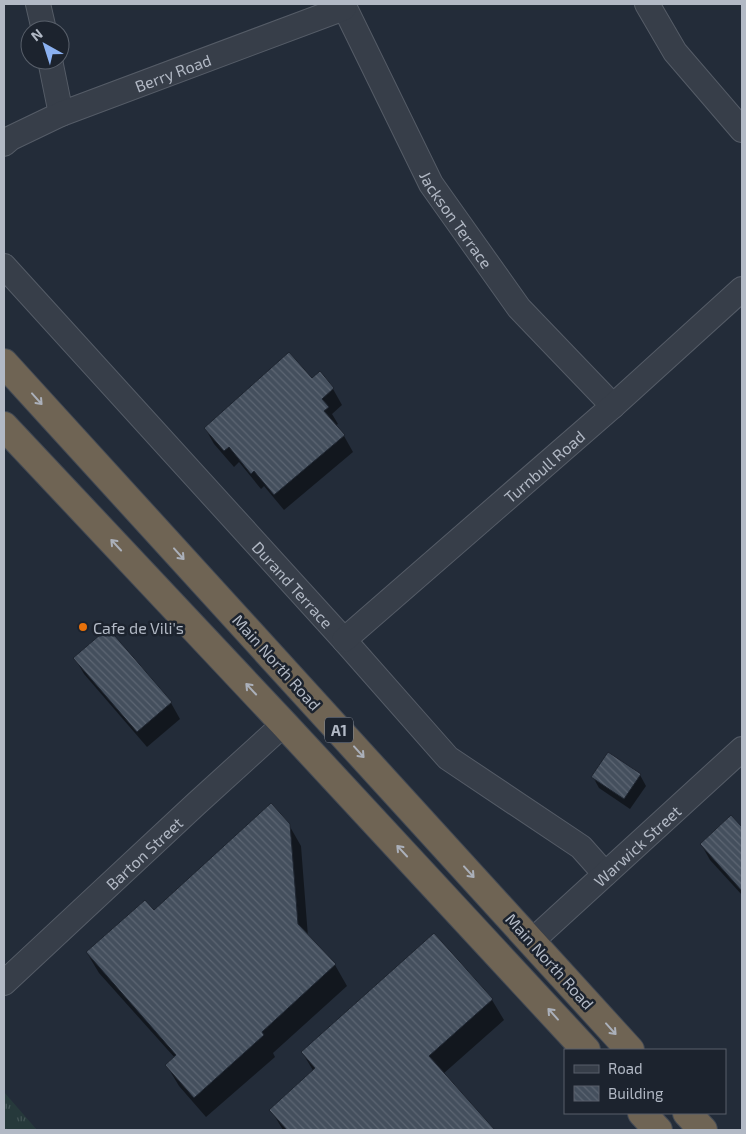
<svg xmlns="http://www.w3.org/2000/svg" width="746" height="1134" viewBox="0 0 746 1134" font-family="'Exo 2',sans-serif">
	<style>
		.park { fill: url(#park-tufts) }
		.shadow { fill: #0007 }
		.building { fill: url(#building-back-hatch); stroke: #1e2530 }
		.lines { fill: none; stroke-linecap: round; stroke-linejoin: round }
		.minor-casing { stroke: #555c67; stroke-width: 26 }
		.highway-casing { stroke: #424954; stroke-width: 30 }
		.minor { stroke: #373e49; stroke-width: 24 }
		.highway { stroke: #6f6454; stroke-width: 28 }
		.oneway { stroke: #abb0ba }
		.food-dot { fill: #e8710a; stroke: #1c232e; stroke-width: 2 }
		.labels { text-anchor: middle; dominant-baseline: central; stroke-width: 5; stroke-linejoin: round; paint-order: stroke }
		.shield { fill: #1c232e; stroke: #858c98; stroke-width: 1 }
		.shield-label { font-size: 15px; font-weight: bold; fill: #b2b9c5 }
		.street-label { font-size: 16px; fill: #b2b9c5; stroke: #1c232e }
		.poi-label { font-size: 16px; fill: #b2b9c5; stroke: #1c232e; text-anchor: start }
	</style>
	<defs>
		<pattern id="park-tufts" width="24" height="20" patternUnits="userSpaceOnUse" patternTransform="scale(1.25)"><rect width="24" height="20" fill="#26393b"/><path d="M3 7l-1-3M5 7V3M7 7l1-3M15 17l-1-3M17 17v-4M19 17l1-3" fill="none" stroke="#435456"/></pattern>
		<pattern id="building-back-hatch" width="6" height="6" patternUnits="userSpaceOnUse" patternTransform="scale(1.25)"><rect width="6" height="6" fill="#444f5d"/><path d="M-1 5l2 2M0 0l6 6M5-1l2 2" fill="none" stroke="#5d6673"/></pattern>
	</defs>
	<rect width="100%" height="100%" fill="#232c39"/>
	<!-- park -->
	<polygon class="park" points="4,1092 37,1130 4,1130"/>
	<!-- shadow -->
	<g class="shadow">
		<polygon points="320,373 333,389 342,405 332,414 338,424 335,426 344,436 353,452 284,510 264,486 261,489 239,462 234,467 214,444 205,428 312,380"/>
		<polygon points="75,658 171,703 180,719 147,747 84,674"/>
		<polygon points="640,775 646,786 630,809 599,788 593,777"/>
		<polygon points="731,817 742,829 742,895 710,860 701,844"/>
		<polygon points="289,825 301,846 308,937 335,965 347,986 273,1053 275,1057 206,1117 179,1086 167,1066 175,1058 99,973 87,953 154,912"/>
		<polygon points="434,935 492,1000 504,1020 443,1074 493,1130 283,1130 271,1110 314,1072 302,1052"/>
	</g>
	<!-- building -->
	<g class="building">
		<polygon points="289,352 312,378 320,371 334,388 322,399 329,407 324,411 345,435 274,495 254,471 251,474 229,447 224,451 204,428"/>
		<polygon points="108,628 172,702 137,732 73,658"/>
		<polygon points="608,752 641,774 624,799 591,777"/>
		<polygon points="271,803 290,824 298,924 336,964 262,1032 264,1035 194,1098 165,1065 176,1055 86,952 145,900 154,910"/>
		<polygon points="731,815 742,827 742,891 700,844"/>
		<polygon points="434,933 493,999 429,1056 495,1130 287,1130 269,1110 315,1068 301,1052"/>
	</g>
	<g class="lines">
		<defs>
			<g id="minor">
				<polyline points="38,4 44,30"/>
				<path id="s1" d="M343 4 431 184 519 308 613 406"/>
				<polyline points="647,4 675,52 742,130"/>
				<polyline points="50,60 61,114"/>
				<path id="s2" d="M4 144 11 138 61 114 344 8"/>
				<path id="s3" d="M4 266 344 640 448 758 581 847 605 874"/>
				<path id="s4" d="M344 640 613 406 742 289"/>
				<path id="s5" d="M532 941 742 749"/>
				<path id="s6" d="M4 983 196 804 284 724"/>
			</g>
			<g id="highway">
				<polyline points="4,363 630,1050"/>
				<polyline points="4,426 284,724 586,1050"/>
				<polyline points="642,1113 658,1130"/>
				<polyline points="687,1113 703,1130"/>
			</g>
		</defs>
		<!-- minor casing -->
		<use href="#minor" class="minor-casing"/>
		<!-- highway casing -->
		<use href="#highway" class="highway-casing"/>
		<!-- minor -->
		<use href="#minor" class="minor"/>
		<!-- highway -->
		<use href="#highway" class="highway"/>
	</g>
	<!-- one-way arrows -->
	<defs><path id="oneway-shaft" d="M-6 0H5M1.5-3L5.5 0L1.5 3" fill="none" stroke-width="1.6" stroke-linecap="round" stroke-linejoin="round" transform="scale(1.25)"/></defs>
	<g class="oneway">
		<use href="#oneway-shaft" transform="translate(37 399) rotate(48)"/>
		<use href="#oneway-shaft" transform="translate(116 545) rotate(-133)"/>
		<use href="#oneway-shaft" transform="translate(179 554) rotate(48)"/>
		<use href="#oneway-shaft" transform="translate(251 689) rotate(-133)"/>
		<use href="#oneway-shaft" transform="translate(359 752) rotate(48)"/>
		<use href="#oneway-shaft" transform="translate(402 851) rotate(-133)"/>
		<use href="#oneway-shaft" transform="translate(469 872) rotate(48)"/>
		<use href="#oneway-shaft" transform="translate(553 1014) rotate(-132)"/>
		<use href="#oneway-shaft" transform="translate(611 1029) rotate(48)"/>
	</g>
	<!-- markers -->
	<circle class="food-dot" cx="83" cy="627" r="5"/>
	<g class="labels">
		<!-- shield labels -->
		<rect class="shield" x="325" y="717.5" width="28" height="25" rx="4"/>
		<g class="shield-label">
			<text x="339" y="730">A1</text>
		</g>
		<!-- street labels -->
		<g class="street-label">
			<text stroke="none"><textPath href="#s2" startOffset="184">Berry Road</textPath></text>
			<text stroke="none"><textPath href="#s1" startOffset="244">Jackson Terrace</textPath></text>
			<text stroke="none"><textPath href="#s4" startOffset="265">Turnbull Road</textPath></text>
			<text stroke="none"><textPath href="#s3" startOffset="430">Durand Terrace</textPath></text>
			<text transform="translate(277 662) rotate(48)">Main North Road</text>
			<text stroke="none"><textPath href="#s5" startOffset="142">Warwick Street</textPath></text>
			<text stroke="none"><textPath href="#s6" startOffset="191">Barton Street</textPath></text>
			<text transform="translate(550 961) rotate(48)">Main North Road</text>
		</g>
		<!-- poi labels -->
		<g class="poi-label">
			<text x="93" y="627">Cafe de Vili's</text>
		</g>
	</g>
	<!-- border -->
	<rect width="746" height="1134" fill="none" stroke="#b2b9c5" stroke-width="10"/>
	<!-- legend -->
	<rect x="564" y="1049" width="162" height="65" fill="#1c232e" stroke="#585f6a"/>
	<rect x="574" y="1065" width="25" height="8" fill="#373e49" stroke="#585f6a"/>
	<text x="608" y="1074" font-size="15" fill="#b2b9c5">Road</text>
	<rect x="574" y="1086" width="25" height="15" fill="url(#building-back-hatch)" stroke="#585f6a"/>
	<text x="608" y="1099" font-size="15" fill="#b2b9c5">Building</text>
	<!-- north arrow -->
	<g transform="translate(45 45) rotate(321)"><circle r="24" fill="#1c232e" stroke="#585f6a"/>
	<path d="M0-4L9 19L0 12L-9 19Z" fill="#8bb1f1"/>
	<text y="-8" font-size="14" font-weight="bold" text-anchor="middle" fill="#b2b9c5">N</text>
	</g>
</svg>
